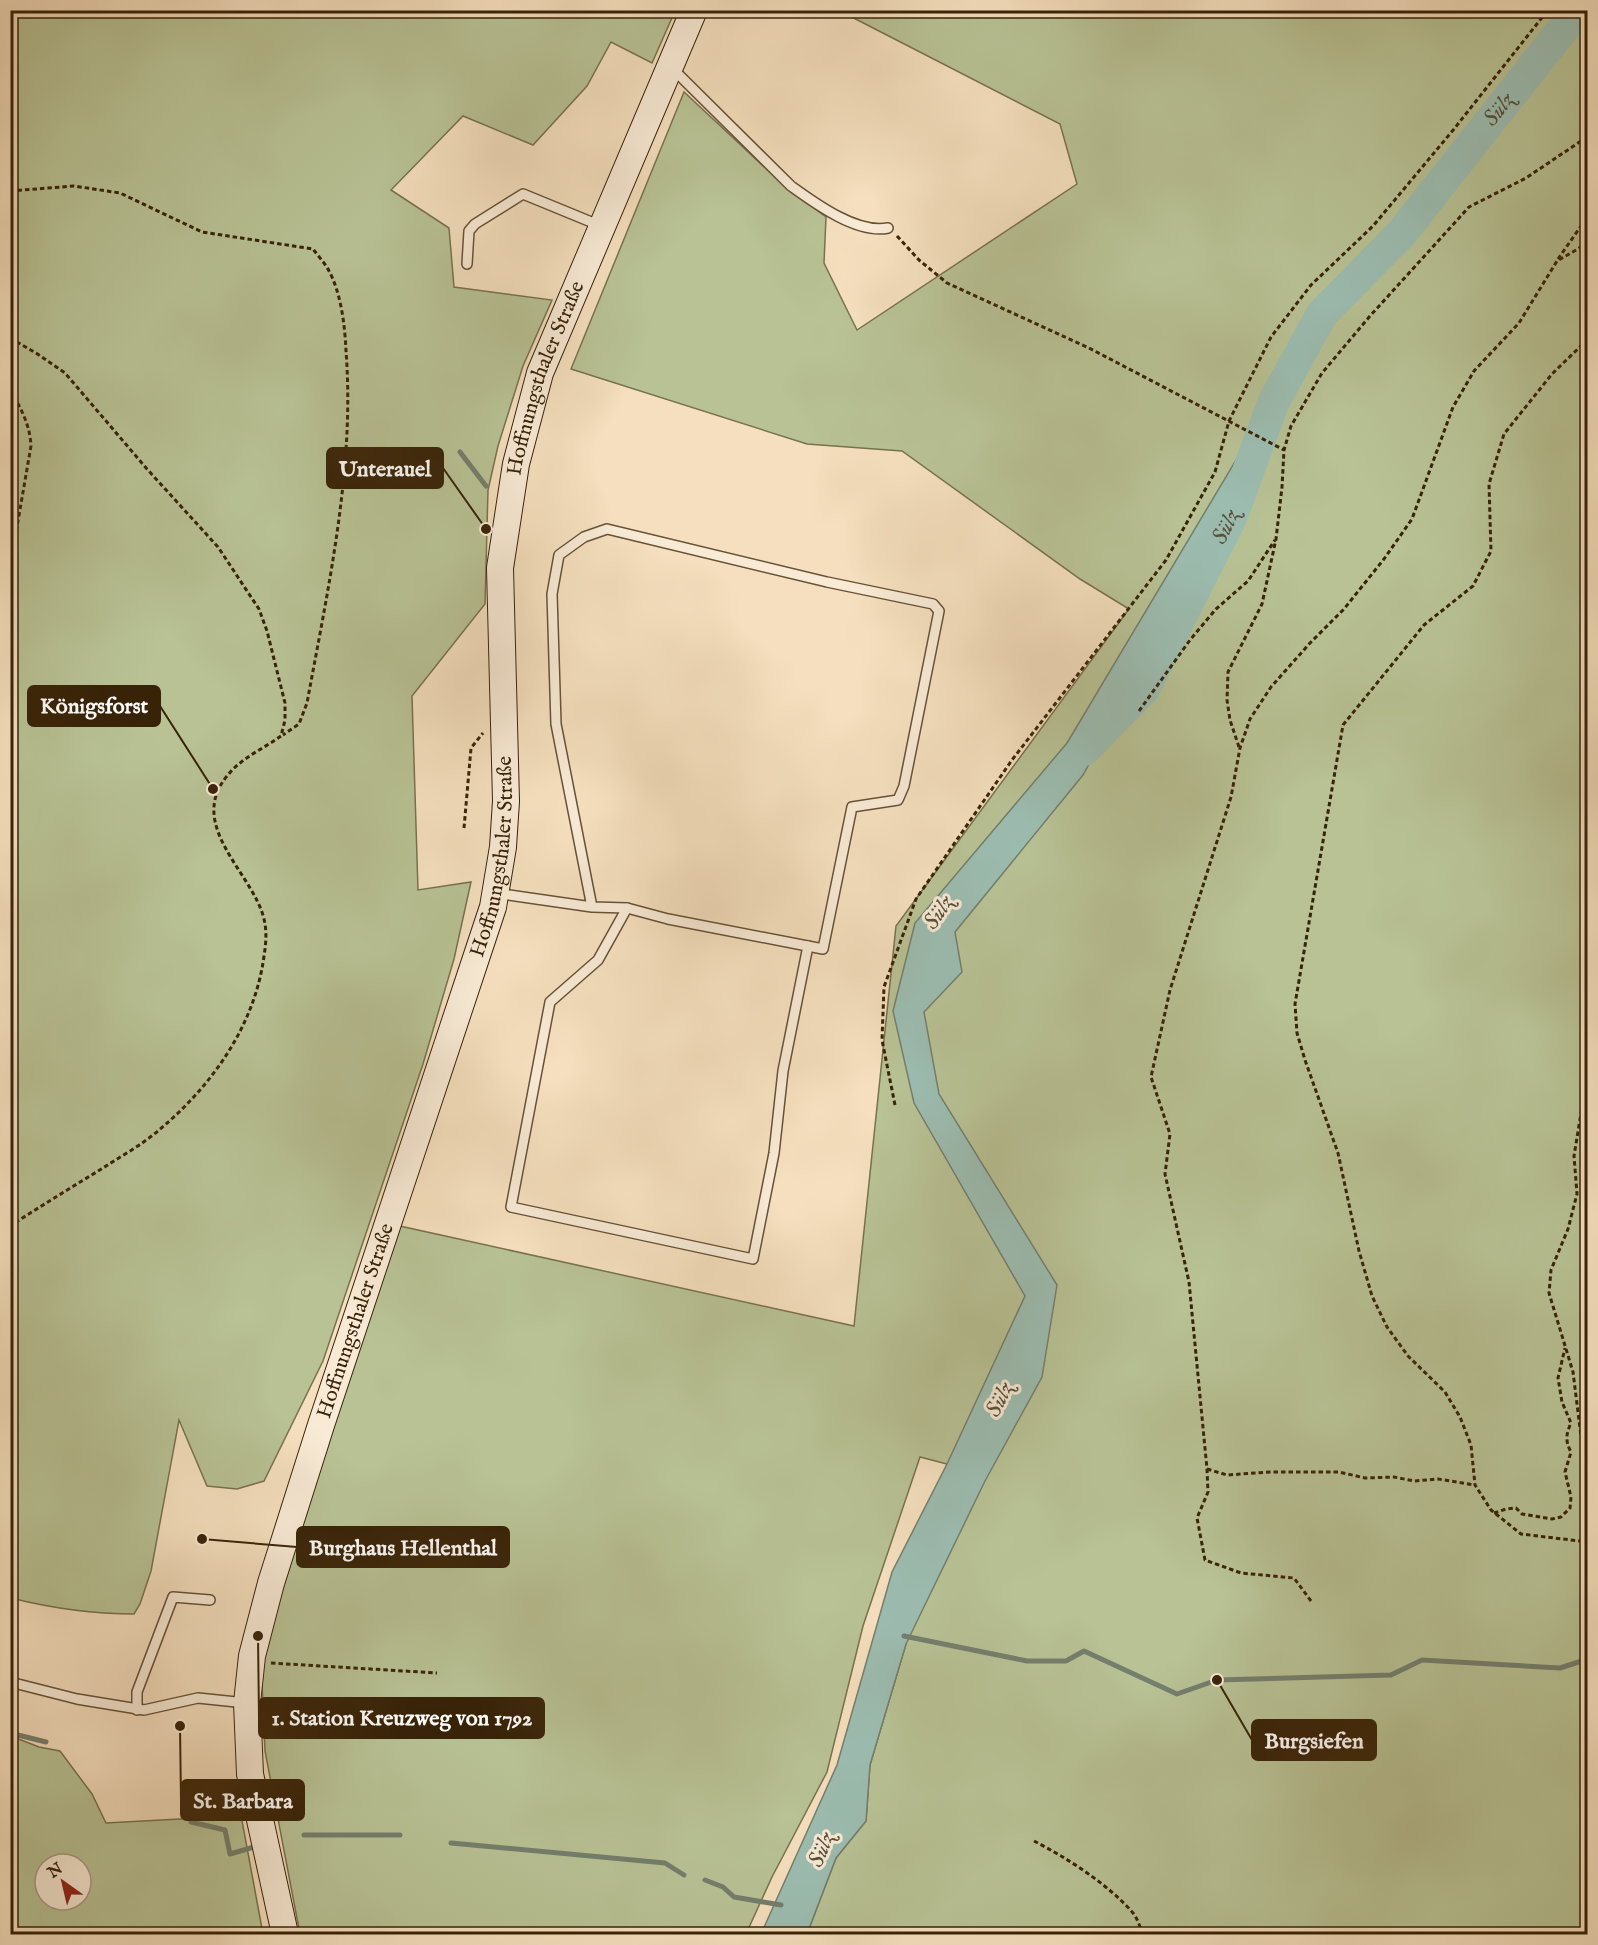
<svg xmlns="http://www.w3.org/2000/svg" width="1598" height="1945" viewBox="0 0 1598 1945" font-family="'IM FELL English',serif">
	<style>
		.green { fill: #b8c295; stroke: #78724e; stroke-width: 1.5; fill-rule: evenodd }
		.water { fill: #9cbdb1; stroke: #747f6d; stroke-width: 1.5 }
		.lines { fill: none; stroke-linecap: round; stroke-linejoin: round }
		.stream { stroke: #747f6d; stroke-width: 5 }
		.river { stroke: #9cbdb1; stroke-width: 32 }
		.service-casing { stroke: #675236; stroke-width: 12 }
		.secondary-casing { stroke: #382308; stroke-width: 28 }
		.path { stroke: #382308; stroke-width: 3; stroke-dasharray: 4.5 3; stroke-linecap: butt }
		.service { stroke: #f8ead5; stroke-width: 9 }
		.secondary { stroke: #f8ead5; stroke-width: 26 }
		.labels { text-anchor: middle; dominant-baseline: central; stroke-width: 6; stroke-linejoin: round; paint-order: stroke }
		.street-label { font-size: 21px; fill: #382308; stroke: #f8ead5 }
		.water-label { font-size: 22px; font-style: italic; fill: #56513b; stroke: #f8ead5 }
		.leader { fill: none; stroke: #382308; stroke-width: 2 }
		.callout-dot { fill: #382308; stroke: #f8ead5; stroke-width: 2 }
		.callout { fill: #382308; stroke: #382308; stroke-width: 2 }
		.callout-label { font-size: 22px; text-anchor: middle; font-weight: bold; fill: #fff }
	</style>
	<rect width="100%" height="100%" fill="#f5dfbe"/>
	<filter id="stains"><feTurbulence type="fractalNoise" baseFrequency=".00333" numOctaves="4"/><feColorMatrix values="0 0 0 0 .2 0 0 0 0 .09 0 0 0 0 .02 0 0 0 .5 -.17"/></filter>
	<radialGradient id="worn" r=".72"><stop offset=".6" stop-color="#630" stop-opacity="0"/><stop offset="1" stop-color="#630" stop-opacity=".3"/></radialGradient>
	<!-- green -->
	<g class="green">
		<path d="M10 11H675L652 63 611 42 587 86 533 145 463 116 391 190 449 228 454 287 552 300 523 366 498 446 488 490 485 604 412 696 418 890 471 882 454 959 423 1064 323 1361 264 1481 237 1489 207 1486 179 1420 151 1571 140 1604 134 1614C92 1614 51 1608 11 1598Z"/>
		<polygon points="840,11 1587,11 1587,1934 807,1934 836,1858 866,1821 870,1765 906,1644 947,1464 920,1457 863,1626 827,1772 772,1877 746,1934 732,1934 711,1929 709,1934 300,1934 265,1751 261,1660 395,1225 854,1326 896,926 1129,609 1080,579 902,451 807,444 571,369 684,92 788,189 826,217 824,263 857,330 1077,184 1060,124"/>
		<path d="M11 1736 39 1747 60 1751 92 1794 106 1823 198 1818 238 1799 263 1934H11ZM45 1864H81V1900H45Z"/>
	</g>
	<!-- water -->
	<polygon class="water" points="1248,440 1271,451 1154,647 1083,775 955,932 962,972 924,1012 939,1094 1057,1285 1042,1377 985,1481 906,1644 870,1765 866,1821 836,1858 807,1934 761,1934 837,1765 892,1572 947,1464 1025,1296 914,1103 893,1011 915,923 1067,743"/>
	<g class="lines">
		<!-- stream -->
		<g class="stream">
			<polyline points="460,452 486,486"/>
			<polyline points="904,1636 1027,1661 1066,1661 1084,1651 1177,1694 1217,1680 1391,1675 1422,1660 1560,1668 1588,1659"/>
			<polyline points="10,1733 46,1742"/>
			<polyline points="191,1822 225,1830 230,1854 257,1846"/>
			<polyline points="304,1835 400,1835"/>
			<polyline points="451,1843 665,1863 684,1875"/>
			<polyline points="705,1880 723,1887 734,1897 781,1905"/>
		</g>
		<!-- river -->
		<path class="river" id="s1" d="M1084 750 1144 689 1231 518 1274 401 1322 314 1401 234 1578 10"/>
		<defs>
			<g id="service">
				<path d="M672 68 791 186C816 204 857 234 888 228"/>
				<polyline points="467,264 469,231 475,224 523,194 601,226"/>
				<polyline points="495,893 592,907 627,908 668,919 823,949 852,807 898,800 904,786 939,611 933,604 827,582 607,529 584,537 559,555 552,594 556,724 592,907"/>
				<polyline points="627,908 598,960 550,1002 511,1207 753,1259 774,1153 783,1071 808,946"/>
				<polyline points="10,1682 77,1699 144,1710 198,1698 246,1703"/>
				<polyline points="137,1710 137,1692 173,1597 210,1600"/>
			</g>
			<g id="secondary">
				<path id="s2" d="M285 1934 250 1774 247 1703 252 1656 271 1583 321 1425 493 907 503 847 506 801 500 568 516 464 540 373 694 10"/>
			</g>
		</defs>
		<!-- service casing -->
		<use href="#service" class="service-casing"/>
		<!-- secondary casing -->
		<use href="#secondary" class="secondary-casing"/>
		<!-- path -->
		<g class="path">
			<path d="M10 191 74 186 120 193 202 232 313 249C318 256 325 263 329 271 341 293 345 326 346 351 355 467 328 589 307 703L299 724 283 735"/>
			<polyline points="897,236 919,260 947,283 1089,348 1284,450"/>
			<polyline points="1558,259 1588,216"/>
			<path d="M10 338 36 353 65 373 147 469 218 547 259 609 267 631 285 703V720L281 736C263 749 241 758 227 776 186 826 253 873 264 919 267 931 266 944 264 956 255 1025 212 1086 159 1130 142 1145 121 1156 103 1168 72 1187 41 1206 10 1226"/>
			<polyline points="1588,339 1552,374 1504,434 1489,484 1491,551 1473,586 1424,625 1343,725 1295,1004 1297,1033 1305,1060 1338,1153 1359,1251 1372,1296 1387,1327 1408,1356 1445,1392 1460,1417 1471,1445 1475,1485 1491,1510 1521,1534 1588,1542"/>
			<path d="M10 390C21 408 30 425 31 446L10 567"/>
			<polyline points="1139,711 1190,640 1216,609 1248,581 1275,540"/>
			<polyline points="1239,747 1230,720 1227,700 1228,672 1262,604 1276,539 1282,487 1284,450 1291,426 1322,373 1370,316 1469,207 1526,178 1584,139 1588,134"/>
			<polyline points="464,828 471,748 483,733"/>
			<polyline points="1588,1088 1584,1095 1574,1156 1577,1194 1568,1229 1551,1270 1549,1293 1573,1372 1582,1444 1588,1458"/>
			<polyline points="895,1105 882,1040 884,987 916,899 1012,760 1166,560 1215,472 1229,421 1271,337 1311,285 1373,226 1454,129 1548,10"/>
			<polyline points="1207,1469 1227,1475 1271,1472 1339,1472 1365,1478 1394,1477 1414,1481 1438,1479 1475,1485"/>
			<path d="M1494 1513 1506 1509 1516 1508 1522 1514 1552 1519 1561 1517 1570 1508 1571 1497 1565 1472 1571 1452C1565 1441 1566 1434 1571 1423L1562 1402 1558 1378 1565 1348"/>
			<polyline points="1311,1601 1294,1578 1241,1573 1205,1560 1197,1518 1208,1492 1207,1469 1189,1282 1165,1174 1170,1134 1151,1077 1170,990 1231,797 1240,748 1250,719 1271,687 1310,643 1344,609 1384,559 1412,519 1453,407 1474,371 1519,323 1557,261 1588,243"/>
			<polyline points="271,1663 437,1673"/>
			<path d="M1034 1841C1067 1858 1108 1884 1133 1913 1138 1919 1140 1928 1143 1934"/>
		</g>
		<!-- service -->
		<use href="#service" class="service"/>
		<!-- secondary -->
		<use href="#secondary" class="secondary"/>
	</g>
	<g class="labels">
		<!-- street labels -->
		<g class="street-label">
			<text stroke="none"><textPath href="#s2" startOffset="1605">Hoffnungsthaler Straße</textPath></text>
			<text stroke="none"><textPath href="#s2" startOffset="1119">Hoffnungsthaler Straße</textPath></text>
			<text stroke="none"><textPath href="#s2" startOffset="633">Hoffnungsthaler Straße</textPath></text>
		</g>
		<!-- water labels -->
		<g class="water-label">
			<text stroke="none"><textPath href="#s1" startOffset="772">Sülz</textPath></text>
			<text stroke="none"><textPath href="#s1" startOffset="267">Sülz</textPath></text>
			<text transform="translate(939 913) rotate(-56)">Sülz</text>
			<text transform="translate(1000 1400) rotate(-64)">Sülz</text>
			<text transform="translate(822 1850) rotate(-67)">Sülz</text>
		</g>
	</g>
	<!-- callouts -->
	<path class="leader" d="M486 529L443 468M213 789L160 706M202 1539L297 1547M258 1636L259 1718M1217 1680L1252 1740M180 1726L181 1800"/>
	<g class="callout-dot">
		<circle cx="486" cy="529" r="6"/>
		<circle cx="213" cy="789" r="6"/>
		<circle cx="202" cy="1539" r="6"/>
		<circle cx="258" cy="1636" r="6"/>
		<circle cx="1217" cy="1680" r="6"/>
		<circle cx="180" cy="1726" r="6"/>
	</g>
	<g class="callout">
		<rect x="327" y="448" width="116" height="40" rx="6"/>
		<rect x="28" y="686" width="132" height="40" rx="6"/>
		<rect x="297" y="1527" width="212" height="40" rx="6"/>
		<rect x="259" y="1698" width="285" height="40" rx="6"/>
		<rect x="1252" y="1720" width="124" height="40" rx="6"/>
		<rect x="181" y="1780" width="123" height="40" rx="6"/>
	</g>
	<g class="callout-label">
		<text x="385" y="476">Unterauel</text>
		<text x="94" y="713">Königsforst</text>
		<text x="403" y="1555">Burghaus Hellenthal</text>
		<text x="402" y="1725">1. Station Kreuzweg von 1792</text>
		<text x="1314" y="1748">Burgsiefen</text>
		<text x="243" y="1808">St. Barbara</text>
	</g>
	<!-- margin -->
	<rect width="1598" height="1945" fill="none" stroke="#f5dfbe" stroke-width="36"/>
	<rect x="12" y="12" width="1574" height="1921" fill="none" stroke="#382308" stroke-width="3"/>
	<rect x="18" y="18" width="1562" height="1909" fill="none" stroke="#382308" stroke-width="1.5"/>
	<!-- north arrow -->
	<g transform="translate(63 1882) rotate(326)"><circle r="28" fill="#f8ead5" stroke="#ab9a83" stroke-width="1.5"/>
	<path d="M0-4.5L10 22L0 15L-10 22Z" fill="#8f2418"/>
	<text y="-9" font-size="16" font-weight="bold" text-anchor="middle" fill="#382308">N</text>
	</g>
	<rect width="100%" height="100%" filter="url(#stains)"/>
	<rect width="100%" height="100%" fill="url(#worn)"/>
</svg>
